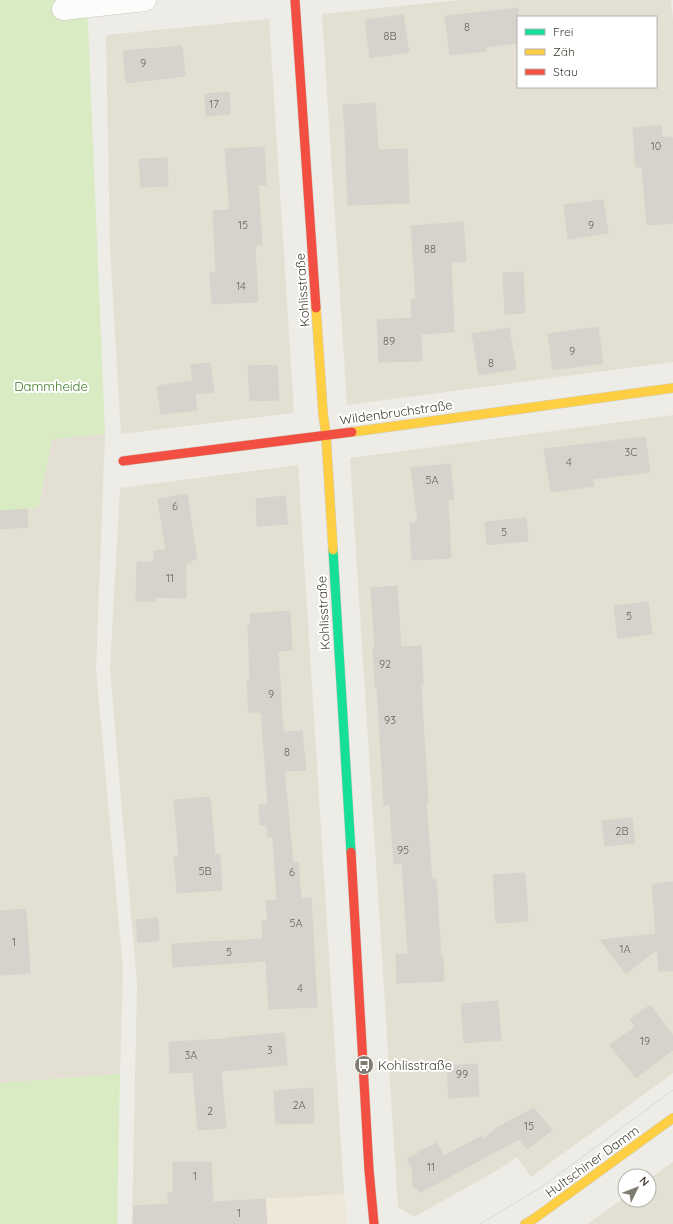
<svg xmlns="http://www.w3.org/2000/svg" width="673" height="1224" viewBox="0 0 673 1224" font-family="Quicksand,sans-serif">
	<style>
		.residential { fill: #e3dfd2; fill-rule: evenodd }
		.education { fill: #ede8d7 }
		.green { fill: #d9ebc3 }
		.building { fill: #d6d3cd; stroke: #d6d3cc }
		.lines { fill: none; stroke-linecap: round; stroke-linejoin: round }
		.street-casing { stroke: #cbc8c2; stroke-width: 23 }
		.fast-casing { stroke: #cecabc; stroke-width: 10 }
		.slow-casing { stroke: #cecabc; stroke-width: 10 }
		.jam-casing { stroke: #cecabc; stroke-width: 10 }
		.street { stroke: #fcfcfb; stroke-width: 22 }
		.fast { stroke: #16e098; stroke-width: 9 }
		.slow { stroke: #ffcf43; stroke-width: 9 }
		.jam { stroke: #f24e42; stroke-width: 9 }
		.tram { stroke: #d8d8d7; stroke-width: 1 }
		.labels { text-anchor: middle; dominant-baseline: central; stroke-width: 4; stroke-linejoin: round; paint-order: stroke }
		.number-label { font-size: 11px; fill: #6a655a }
		.street-label { font-size: 13px; fill: #443e32; stroke: #fff }
		.park-label { font-size: 13px; fill: #3e7922; stroke: #fff }
		.poi-label { font-size: 13px; fill: #443e32; stroke: #fff; text-anchor: start }
	</style>
	<rect width="100%" height="100%" fill="#eeece6"/>
	<!-- residential -->
	<g class="residential">
		<path d="M460 0H671L673 19V362L347 405 322 14ZM518 17H656V87H518Z"/>
		<polygon points="269,19 294,413 121,434 110,247 106,35"/>
		<polygon points="673,415 673,1073 531,1177 517,1157 498,1170 414,1217 398,1207 350,458"/>
		<polygon points="105,434 96,669 123,969 120,1074 0,1083 0,511 38,508 52,439"/>
		<polygon points="298,465 346,1224 132,1224 137,985 110,669 120,488"/>
		<polygon points="673,1162 673,1224 588,1224 625,1197 625,1200 649,1200 649,1179"/>
	</g>
	<!-- education -->
	<polygon class="education" points="345,1194 347,1224 133,1224 134,1206"/>
	<!-- green -->
	<g class="green">
		<polygon points="0,0 87,0 105,434 52,439 38,508 0,511"/>
		<polygon points="120,1074 117,1224 0,1224 0,1083"/>
	</g>
	<!-- building -->
	<g class="building">
		<polygon points="518,8 518,43 486,47 486,51 450,55 445,16"/>
		<polygon points="403,15 409,52 370,58 365,20"/>
		<polygon points="182,46 185,76 126,83 123,51"/>
		<polygon points="229,92 230,114 206,116 205,94"/>
		<polygon points="375,103 378,150 407,149 409,203 348,205 345,133 343,105"/>
		<polygon points="661,125 662,137 672,137 673,151 673,223 647,225 642,167 636,167 633,128"/>
		<polygon points="264,147 266,185 258,185 262,245 255,245 258,302 212,304 210,272 216,272 213,211 230,210 225,149"/>
		<polygon points="167,158 168,186 141,187 139,159"/>
		<polygon points="603,200 608,233 568,239 564,205"/>
		<polygon points="463,222 466,262 451,262 454,332 421,334 422,361 379,362 377,320 412,318 411,299 416,299 411,226"/>
		<polygon points="523,272 525,313 505,314 503,273"/>
		<polygon points="598,327 603,363 553,370 548,334"/>
		<polygon points="509,328 516,369 479,375 472,334"/>
		<polygon points="210,363 214,392 195,394 191,365"/>
		<polygon points="277,365 279,400 250,401 248,366"/>
		<polygon points="193,381 197,410 161,414 157,386"/>
		<polygon points="645,437 650,472 593,479 594,486 551,492 544,449"/>
		<polygon points="450,464 454,500 448,500 451,558 412,560 410,523 418,522 411,468"/>
		<polygon points="187,494 197,560 191,560 191,563 186,563 186,598 155,597 155,601 136,601 137,562 154,562 154,551 166,550 158,499"/>
		<polygon points="285,496 288,524 257,526 256,499"/>
		<polygon points="27,509 28,527 0,529 0,511"/>
		<polygon points="526,518 528,541 487,545 485,522"/>
		<polygon points="397,586 401,647 421,646 423,685 421,685 428,802 426,803 432,880 436,879 441,958 443,958 444,981 397,983 396,954 408,954 402,863 394,864 390,805 384,805 377,687 375,687 373,648 375,648 371,588"/>
		<polygon points="648,602 652,634 618,638 614,606"/>
		<polygon points="290,611 292,650 278,651 283,732 302,731 306,770 284,771 293,863 298,862 301,899 311,898 317,1007 269,1009 266,961 173,967 172,944 263,939 262,921 268,921 266,901 277,900 273,836 268,837 267,824 260,825 259,805 268,804 261,712 249,713 247,681 250,681 248,624 251,624 250,614"/>
		<polygon points="210,797 215,855 220,854 222,890 177,893 174,857 179,857 174,800"/>
		<polygon points="632,818 635,843 605,846 602,821"/>
		<polygon points="525,873 528,921 496,923 493,875"/>
		<polygon points="673,882 673,971 659,971 657,949 626,974 600,940 656,934 652,884"/>
		<polygon points="26,909 30,973 0,975 0,911"/>
		<polygon points="158,918 159,941 138,942 136,920"/>
		<polygon points="498,1001 501,1040 464,1043 461,1004"/>
		<polygon points="650,1005 673,1036 673,1050 636,1078 610,1045 635,1027 630,1020"/>
		<polygon points="284,1033 287,1065 221,1071 226,1128 198,1130 193,1072 170,1073 169,1042 226,1039 226,1038"/>
		<polygon points="477,1064 479,1096 449,1098 447,1066"/>
		<polygon points="313,1088 314,1123 276,1124 274,1091"/>
		<polygon points="534,1108 552,1130 527,1149 519,1139 421,1192 413,1186 412,1168 407,1159 419,1153 418,1152 437,1143 444,1156 482,1136 482,1140 498,1127"/>
		<polygon points="173,1162 211,1162 213,1202 265,1199 267,1224 218,1224 218,1223 194,1224 133,1224 134,1206 168,1204 168,1192 173,1192"/>
	</g>
	<g class="lines">
		<defs>
			<polyline id="street" points="63,9 145,0"/>
			<polyline id="fast" points="333,550 351,852"/>
			<g id="slow">
				<polyline points="316,308 323,413 326,435 333,550"/>
				<polyline points="352,432 673,388"/>
				<polyline points="525,1224 535,1218 673,1118"/>
			</g>
			<g id="jam">
				<polyline points="295,0 316,308"/>
				<polyline points="123,461 352,432"/>
				<polyline points="351,852 369,1170 374,1224"/>
			</g>
		</defs>
		<!-- street casing -->
		<use href="#street" class="street-casing"/>
		<!-- fast casing -->
		<use href="#fast" class="fast-casing"/>
		<!-- slow casing -->
		<use href="#slow" class="slow-casing"/>
		<!-- jam casing -->
		<use href="#jam" class="jam-casing"/>
		<!-- street -->
		<use href="#street" class="street"/>
		<!-- fast -->
		<use href="#fast" class="fast"/>
		<!-- slow -->
		<use href="#slow" class="slow"/>
		<!-- jam -->
		<use href="#jam" class="jam"/>
		<!-- tram -->
		<polyline class="tram" points="480,1224 540,1188 673,1090"/>
	</g>
	<!-- icons -->
	<defs>
		<symbol id="bus-disc" viewBox="-11 -11 22 22"><circle r="9.5" fill="#807b71" stroke="#fff"/><path d="M-5-6H5V4H4V6H2V4H-2V6H-4V4H-5ZM-3.5-4V0h7V-4ZM-3.5 1.2v1.5H-2V1.2ZM2 1.2v1.5H3.5V1.2Z" fill="#fff"/></symbol>
	</defs>
	<g fill-rule="evenodd">
		<use href="#bus-disc" x="353" y="1054" width="22" height="22"/>
	</g>
	<g class="labels">
		<!-- number labels -->
		<g class="number-label">
			<text x="467" y="27">8</text>
			<text x="390" y="36">8B</text>
			<text x="143" y="63">9</text>
			<text x="214" y="104">17</text>
			<text x="656" y="146">10</text>
			<text x="243" y="225">15</text>
			<text x="591" y="225">9</text>
			<text x="430" y="249">88</text>
			<text x="241" y="286">14</text>
			<text x="389" y="341">89</text>
			<text x="572" y="351">9</text>
			<text x="491" y="363">8</text>
			<text x="631" y="452">3C</text>
			<text x="569" y="462">4</text>
			<text x="432" y="480">5A</text>
			<text x="175" y="506">6</text>
			<text x="504" y="532">5</text>
			<text x="170" y="578">11</text>
			<text x="629" y="616">5</text>
			<text x="385" y="664">92</text>
			<text x="271" y="694">9</text>
			<text x="390" y="720">93</text>
			<text x="287" y="752">8</text>
			<text x="622" y="831">2B</text>
			<text x="403" y="850">95</text>
			<text x="205" y="871">5B</text>
			<text x="292" y="872">6</text>
			<text x="296" y="923">5A</text>
			<text x="14" y="942">1</text>
			<text x="625" y="949">1A</text>
			<text x="229" y="952">5</text>
			<text x="300" y="988">4</text>
			<text x="645" y="1041">19</text>
			<text x="270" y="1050">3</text>
			<text x="191" y="1055">3A</text>
			<text x="462" y="1074">99</text>
			<text x="299" y="1105">2A</text>
			<text x="210" y="1111">2</text>
			<text x="529" y="1126">15</text>
			<text x="431" y="1167">11</text>
			<text x="195" y="1176">1</text>
			<text x="239" y="1213">1</text>
		</g>
		<!-- street labels -->
		<g class="street-label">
			<text transform="translate(302 290) rotate(-94)">Kohlisstraße</text>
			<text transform="translate(396 412) rotate(-8)">Wildenbruchstraße</text>
			<text transform="translate(323 613) rotate(-93)">Kohlisstraße</text>
			<text transform="translate(592 1161) rotate(-36)">Hultschiner Damm</text>
		</g>
		<!-- park labels -->
		<g class="park-label">
			<text x="51" y="386">Dammheide</text>
		</g>
		<!-- poi labels -->
		<g class="poi-label">
			<text x="378" y="1065">Kohlisstraße</text>
		</g>
	</g>
	<!-- legend -->
	<rect x="517" y="16" width="140" height="72" fill="#ffffff" stroke="#b4b2ad"/>
	<rect x="525" y="29" width="20" height="6" fill="#16e098" stroke="#b4b2ad"/>
	<text x="553" y="36" font-size="12" fill="#443e32">Frei</text>
	<rect x="525" y="49" width="20" height="6" fill="#ffcf43" stroke="#b4b2ad"/>
	<text x="553" y="56" font-size="12" fill="#443e32">Zäh</text>
	<rect x="525" y="69" width="20" height="6" fill="#f24e42" stroke="#b4b2ad"/>
	<text x="553" y="76" font-size="12" fill="#443e32">Stau</text>
	<!-- north arrow -->
	<g transform="translate(637 1188) rotate(47)"><circle r="19" fill="#ffffff" stroke="#b4b2ad"/>
	<path d="M0-3L7 15L0 10L-7 15Z" fill="#807b71"/>
	<text y="-6" font-size="11" font-weight="bold" text-anchor="middle" fill="#443e32">N</text>
	</g>
</svg>
